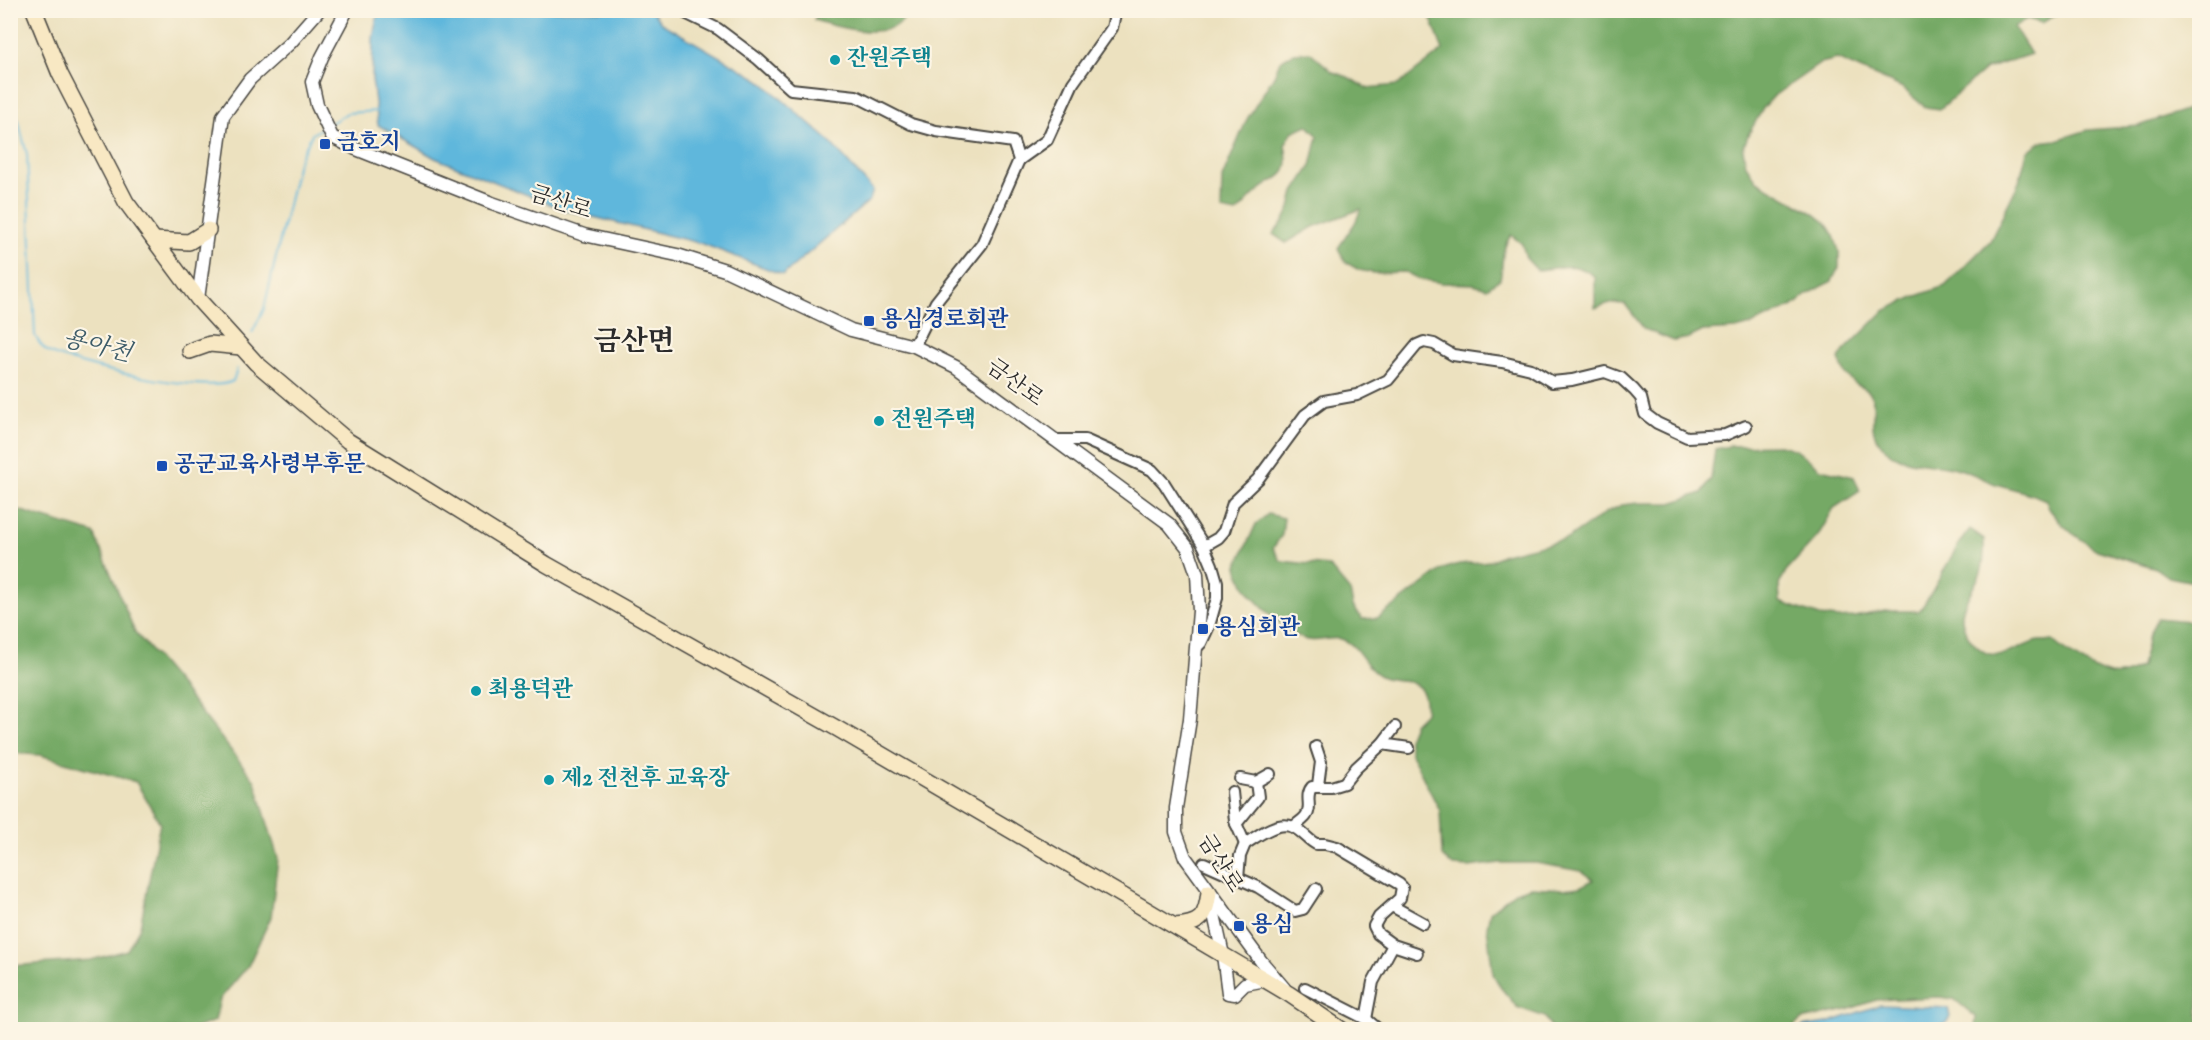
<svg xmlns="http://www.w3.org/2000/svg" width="2210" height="1040" viewBox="0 0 2210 1040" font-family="'Sorts Mill Goudy','Noto Serif KR',serif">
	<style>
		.forest { fill: #75a965; stroke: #506a48; stroke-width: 1.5 }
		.water { fill: #5fb7dc; stroke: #457184; stroke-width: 1.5 }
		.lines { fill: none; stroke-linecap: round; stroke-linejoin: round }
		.stream { stroke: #5fb7dc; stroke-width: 2 }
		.minor-casing { stroke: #484641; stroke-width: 14 }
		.tertiary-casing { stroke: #484641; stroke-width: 15 }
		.secondary-casing { stroke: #484641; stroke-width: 18 }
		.minor { stroke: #fff; stroke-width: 10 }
		.tertiary { stroke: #fff; stroke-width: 12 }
		.secondary { stroke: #f8e8c3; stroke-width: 15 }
		.culture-dot { fill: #0f9aa8; stroke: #fcf5e5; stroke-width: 2 }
		.transit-dot { fill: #1a4fb4; stroke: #fcf5e5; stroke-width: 2 }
		.labels { text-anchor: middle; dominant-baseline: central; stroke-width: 4.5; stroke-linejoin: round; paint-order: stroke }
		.culture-label { font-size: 22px; font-weight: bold; fill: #0d838f; stroke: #fcf5e5; text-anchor: start }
		.transit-label { font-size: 22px; font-weight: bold; fill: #164399; stroke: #fcf5e5; text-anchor: start }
		.street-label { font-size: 22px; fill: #2b2b2b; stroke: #fcf5e5 }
		.water-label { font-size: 24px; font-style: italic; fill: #3d5c69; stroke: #fcf5e5 }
		.district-label { font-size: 28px; font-weight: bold; fill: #2b2b2b; stroke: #fcf5e5 }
	</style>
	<rect width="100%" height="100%" fill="#fcf5e5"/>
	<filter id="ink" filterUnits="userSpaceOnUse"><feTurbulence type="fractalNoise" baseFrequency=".0167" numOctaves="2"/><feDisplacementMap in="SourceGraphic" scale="12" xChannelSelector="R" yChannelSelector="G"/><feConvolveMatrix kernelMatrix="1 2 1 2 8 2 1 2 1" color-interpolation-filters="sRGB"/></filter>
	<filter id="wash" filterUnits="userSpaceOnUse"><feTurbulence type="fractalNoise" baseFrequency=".008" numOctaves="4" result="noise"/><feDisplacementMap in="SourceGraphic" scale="24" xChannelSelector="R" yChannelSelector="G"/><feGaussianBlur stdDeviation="1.35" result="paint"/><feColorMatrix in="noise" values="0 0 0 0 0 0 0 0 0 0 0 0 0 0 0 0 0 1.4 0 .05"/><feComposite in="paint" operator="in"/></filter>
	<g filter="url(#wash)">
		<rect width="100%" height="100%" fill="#ece1bf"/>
		<!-- forest -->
		<g class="forest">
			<path d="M818 11V10L907 11C905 15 904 20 900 23 880 39 836 27 814 20Z"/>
			<path d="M1428 11V10L2062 11 2042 23 2027 19 2014 27 2031 54 1986 69 1940 109 1925 107 1901 87 1837 59 1821 63 1775 95 1764 107 1748 135 1743 149 1746 165 1757 181 1813 213 1826 223 1834 236 1839 251V267L1832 281 1805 296 1793 306 1751 325 1736 329 1703 331 1689 338 1674 341 1644 329 1625 304 1610 303 1595 308V277C1573 259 1563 269 1537 270L1526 258 1522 244 1511 235C1500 251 1504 261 1500 279L1487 288 1473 284 1442 283 1419 279 1405 272 1374 273 1359 270 1345 262 1338 248 1355 223 1361 209 1313 227 1286 243 1273 234 1283 222 1290 208 1294 192 1311 166 1318 136 1307 125 1292 132 1285 145C1293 182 1276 174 1256 193 1249 199 1243 207 1236 213L1221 210 1222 178 1247 119 1274 76 1280 61 1294 53 1310 52 1333 72 1348 77 1366 88 1398 85 1443 50Z"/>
			<path d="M2199 105H2200L2199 583 2169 577 2156 568 2097 550 2072 533 2061 523 2050 510 2046 500C2029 492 2011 489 1993 483 1982 479 1971 472 1959 469 1930 460 1894 469 1876 437 1868 423 1879 405 1869 392 1867 389 1861 387 1857 385 1847 378 1843 371 1839 359L1844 351 1884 311 1914 297 1945 286 1990 241 2019 182 2027 152 2040 142 2056 140 2088 130 2139 126Z"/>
			<path d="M1780 445 1796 450 1821 469 1854 477 1860 491 1834 508 1818 536 1786 571 1779 585 1780 602 1820 616 1836 618 1854 617 1885 611H1919C1939 585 1949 554 1970 529L1984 539C1984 550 1985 561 1981 572 1971 597 1950 612 1971 640 1976 646 1983 653 1990 654 2006 658 2019 647 2034 642 2040 640 2047 641 2053 641 2065 652 2094 671 2110 675 2121 677 2131 672 2141 667L2148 637 2157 618 2199 622V1029H1975L1976 1017 1954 999 1939 997 1876 1000 1847 1010 1801 1020 1791 1029H1552L1545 1017 1517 1007 1501 988 1493 974 1487 927 1490 912 1515 892 1531 887 1563 889 1580 887 1593 880 1581 871 1536 863H1500L1469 867 1453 866 1442 856 1440 811 1411 754 1408 739 1414 724 1425 713C1426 703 1426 691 1416 685 1402 676 1387 684 1373 671 1363 661 1356 643 1341 639 1331 637 1318 642 1308 640 1292 637 1262 608 1251 595 1244 586 1240 577 1237 566L1256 524 1268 514 1284 518 1282 535 1273 548 1281 561 1329 566 1350 591 1353 606 1362 619 1378 618 1443 569 1459 564 1490 561 1504 554 1567 539 1607 512 1622 505 1638 503H1671L1702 493 1711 479 1715 449 1730 446Z"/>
			<polygon points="11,505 15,509 94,533 135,632 183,689 255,781 278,858 271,917 248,966 220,999 215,1021 193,1029 11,1029 11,966 91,960 127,950 140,927 160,823 136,782 40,755 11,753"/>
		</g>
		<!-- water -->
		<g class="water">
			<polygon points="378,11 652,11 661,23 760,80 828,140 873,190 870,200 783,275 703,244 565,210 435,158 378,125 372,79 373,38"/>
			<polygon points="1880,1005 1948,1008 1950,1017 1946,1023 1931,1029 1802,1029 1802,1027 1827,1023"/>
		</g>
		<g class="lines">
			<!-- stream -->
			<g class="stream">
				<path d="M10 107 16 113 27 154 35 336C38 341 42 348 47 351 74 366 207 395 233 381L237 369"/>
				<polyline points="331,123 347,113 377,111"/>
				<polyline points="252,333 264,309 298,162 312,134 324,127"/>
			</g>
		</g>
	</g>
	<g filter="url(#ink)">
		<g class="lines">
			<defs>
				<g id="minor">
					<polyline points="679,10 718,29 758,59 791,89 856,96 911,124 936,131 1013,142 1019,160 982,244 936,302 914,346"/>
					<polyline points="1019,160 1047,140 1073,83 1112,28 1116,10"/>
					<polyline points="1054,440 1085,440 1152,470 1164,483 1204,546 1212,565 1217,582 1217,598 1209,626 1201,643 1196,648"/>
					<polyline points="1204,546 1218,538 1224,531 1233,503 1258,479 1305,415 1324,401 1357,395 1388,380 1417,345 1424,342 1434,344 1453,355 1502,362 1531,369 1552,382 1572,380 1605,372 1621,378 1634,390 1641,398 1645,414 1657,423 1687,437 1725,435 1746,426"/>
					<polyline points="1382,744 1395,727"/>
					<polyline points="1316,747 1321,762 1318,785"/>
					<polyline points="1256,782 1270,774"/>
					<polyline points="1232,792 1235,821 1245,844"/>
					<polyline points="1236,824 1258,797 1256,782 1240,779"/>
					<path d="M1293 827C1297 824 1303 820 1306 816 1313 807 1304 796 1312 787H1331L1344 783 1356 768 1382 744 1409 748"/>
					<polyline points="1204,863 1258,887 1295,911 1303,909 1316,889"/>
					<path d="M1238 878 1240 856 1245 844C1257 836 1278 820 1293 827 1302 831 1308 840 1316 844H1325L1337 847 1399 884 1402 887 1400 898 1379 917 1374 926 1378 934 1393 945 1373 982 1366 1019"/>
					<polyline points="1392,906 1423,923"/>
					<polyline points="1393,945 1417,953"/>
					<polyline points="1305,988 1366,1019 1379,1030"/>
				</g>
				<g id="tertiary">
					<polyline points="347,10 322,57 312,82 317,105 332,137 356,149 492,203 584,235 677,255 725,270 851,330 914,346 956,367 1169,524 1188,548 1197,574 1199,611 1190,719 1176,808 1176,832 1185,857 1261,961 1284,988"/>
					<polyline points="198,299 223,116 250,79 290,43 319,10"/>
					<polyline points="1210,896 1223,955 1228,993 1235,994 1245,984 1266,980"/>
				</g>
				<g id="secondary">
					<polyline points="34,10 60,74 126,202 198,299 256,363 348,441 546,564 838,729 1125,897 1289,994 1342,1030"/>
					<polyline points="154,240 189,242 208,230"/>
					<polyline points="190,351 210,344 241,347"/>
					<path d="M1175 926C1201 924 1206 918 1209 892"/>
				</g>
			</defs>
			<!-- minor casing -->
			<use href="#minor" class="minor-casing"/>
			<!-- tertiary casing -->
			<use href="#tertiary" class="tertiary-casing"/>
			<!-- secondary casing -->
			<use href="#secondary" class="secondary-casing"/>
			<!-- minor -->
			<use href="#minor" class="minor"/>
			<!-- tertiary -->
			<use href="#tertiary" class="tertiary"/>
			<!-- secondary -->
			<use href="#secondary" class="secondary"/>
		</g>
	</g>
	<!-- markers -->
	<g class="culture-dot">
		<circle cx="835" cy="60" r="6"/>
		<circle cx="879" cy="421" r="6"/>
		<circle cx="476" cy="691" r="6"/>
		<circle cx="549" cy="780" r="6"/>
	</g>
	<g class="transit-dot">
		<rect x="319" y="138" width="12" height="12" rx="3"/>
		<rect x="863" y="315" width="12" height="12" rx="3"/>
		<rect x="156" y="460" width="12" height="12" rx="3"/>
		<rect x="1197" y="623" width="12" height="12" rx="3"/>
		<rect x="1233" y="920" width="12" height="12" rx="3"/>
	</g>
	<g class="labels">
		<!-- culture labels -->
		<g class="culture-label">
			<text x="847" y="60">잔원주택</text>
			<text x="891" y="421">전원주택</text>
			<text x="488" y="691">최용덕관</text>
			<text x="561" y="780">제2 전천후 교육장</text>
		</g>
		<!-- transit labels -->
		<g class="transit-label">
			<text x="337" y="144">금호지</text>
			<text x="881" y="321">용심경로회관</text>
			<text x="174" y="466">공군교육사령부후문</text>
			<text x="1215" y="629">용심회관</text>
			<text x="1251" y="926">용심</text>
		</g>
		<!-- street labels -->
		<g class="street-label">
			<text transform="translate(560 204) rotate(18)">금산로</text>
			<text transform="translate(1014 384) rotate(36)">금산로</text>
			<text transform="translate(1219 864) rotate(58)">금산로</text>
		</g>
		<!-- water labels -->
		<g class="water-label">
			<text transform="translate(97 347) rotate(14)">용아천</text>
		</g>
		<!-- district labels -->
		<g class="district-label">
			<text x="634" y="343">금산면</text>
		</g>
	</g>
	<!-- margin -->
	<rect width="2210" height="1040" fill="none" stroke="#fcf5e5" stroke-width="36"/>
</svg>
